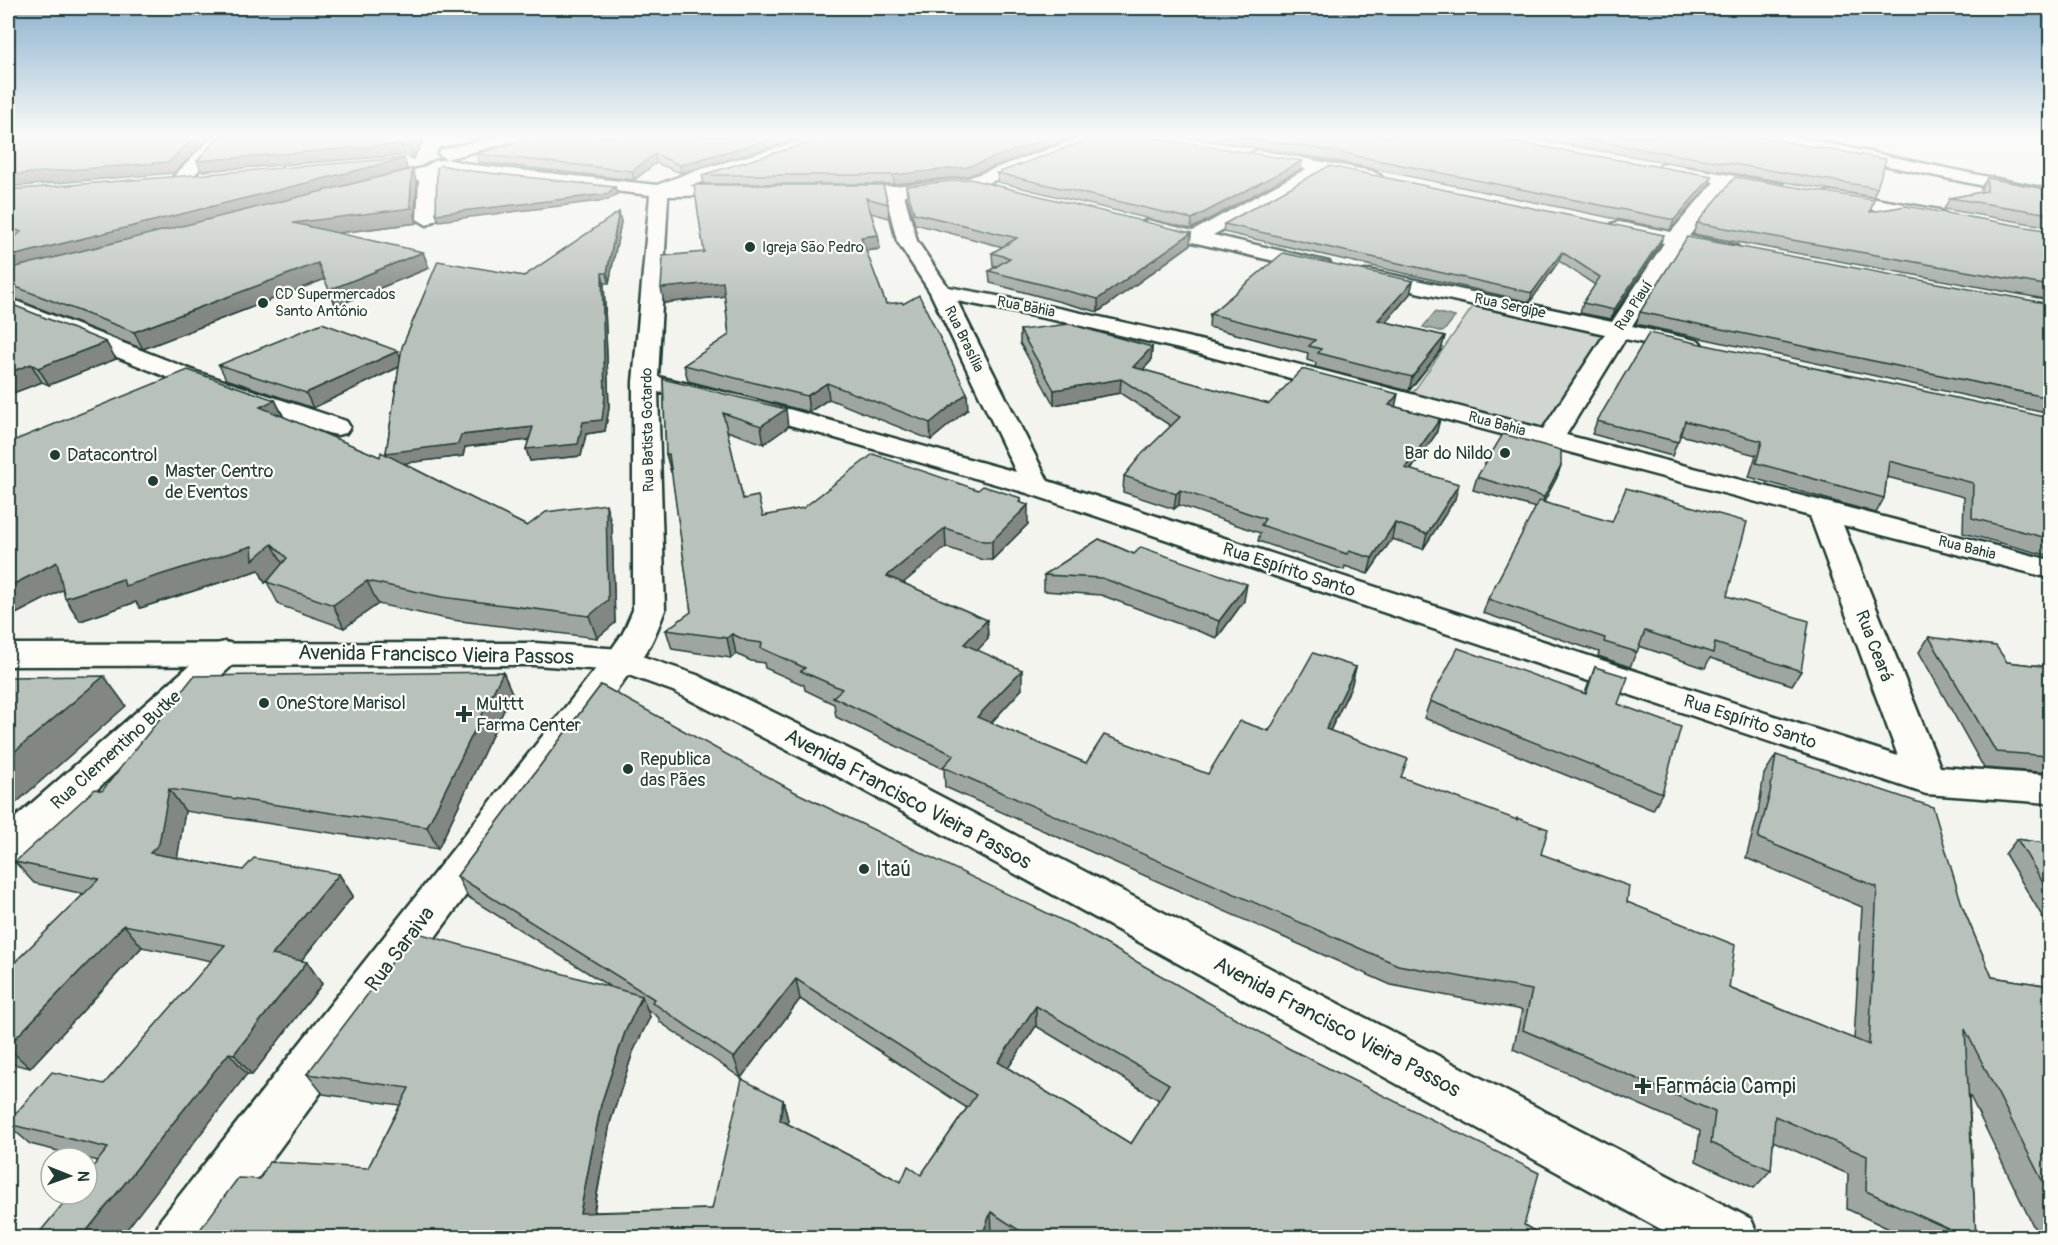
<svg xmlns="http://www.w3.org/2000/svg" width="2058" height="1245" viewBox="0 0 2058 1245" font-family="Pangolin,sans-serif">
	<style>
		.green { fill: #d1d6d1; stroke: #788a82; stroke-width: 1.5 }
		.water { fill: #a3aea7; stroke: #6e8179; stroke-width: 1.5 }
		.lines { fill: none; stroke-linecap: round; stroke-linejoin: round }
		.minor-casing { stroke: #1f3d34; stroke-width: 5 }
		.tertiary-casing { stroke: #1f3d34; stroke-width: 5 }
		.secondary-casing { stroke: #1f3d34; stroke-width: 5 }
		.minor { fill: #fdfcf7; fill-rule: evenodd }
		.tertiary { fill: #fdfcf7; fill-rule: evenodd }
		.secondary { fill: #fdfcf7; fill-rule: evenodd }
		.wall { fill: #9fa6a1; stroke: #1f3d34; stroke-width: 1.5; fill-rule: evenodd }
		.shaded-wall { fill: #828783; stroke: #1f3d34; stroke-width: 1.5 }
		.building { fill: #b9c1bb; stroke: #1f3d34; stroke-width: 1.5; fill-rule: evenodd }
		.poi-dot { fill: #1f3d34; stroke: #fdfcf7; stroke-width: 2 }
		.labels { text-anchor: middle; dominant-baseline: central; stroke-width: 4.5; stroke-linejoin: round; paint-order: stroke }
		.far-poi-label { font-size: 15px; fill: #1f3d34; stroke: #fdfcf7; text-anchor: start }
		.far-street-label { font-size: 15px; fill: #1f3d34; stroke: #fdfcf7 }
		.poi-label { font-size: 18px; fill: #1f3d34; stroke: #fdfcf7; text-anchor: start }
		.street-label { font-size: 18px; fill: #1f3d34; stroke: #fdfcf7 }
		.near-street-label { font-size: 21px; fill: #1f3d34; stroke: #fdfcf7 }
		.near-poi-label { font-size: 21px; fill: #1f3d34; stroke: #fdfcf7; text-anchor: start }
	</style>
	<rect width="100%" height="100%" fill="#f4f4ef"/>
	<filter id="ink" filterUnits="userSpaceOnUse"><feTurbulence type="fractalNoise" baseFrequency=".0167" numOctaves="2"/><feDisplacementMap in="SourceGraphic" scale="12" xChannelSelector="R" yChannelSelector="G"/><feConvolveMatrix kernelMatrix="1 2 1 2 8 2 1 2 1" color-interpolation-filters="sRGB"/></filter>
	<g filter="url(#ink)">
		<!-- green -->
		<polygon class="green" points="1476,302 1610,330 1547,434 1409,398"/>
		<!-- water -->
		<polygon class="water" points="1435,312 1455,317 1443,332 1423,327"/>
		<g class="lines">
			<defs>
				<g id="minor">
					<polygon points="213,136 230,136 186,184 174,184 171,180 174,176"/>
					<polygon points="499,136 526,136 524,139 446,159 438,154 440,150"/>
					<path d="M819 136H844L842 139 689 186H740L749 191 746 195 668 196 658 377 741 396 1016 472 930 292 897 241 886 196H839L830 191 833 187 894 186 968 178 1085 136H1107L1105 139 977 187 904 195 917 241 948 287C1149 322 1346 377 1543 429L1605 334 1362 280 1358 276 1362 272 1369 270 1612 322 1664 243 1612 232 1609 228 1612 224 1619 222 1671 232 1714 182 1661 173 1658 169 1661 165 1667 164 1782 184 1785 188 1782 192 1776 193 1730 185 1689 236 1737 246 1740 250 1737 254 1730 256 1681 246 1632 326 1699 341 1703 346 1699 351 1691 353 1625 339 1566 435 2050 560V578L1843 525 1940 767 2050 775V803L1926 794 1027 493 727 407 658 392 665 610C659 626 647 659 632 668 625 673 617 670 609 668L604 660 623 633 633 610V382L650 195 473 175 442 168 437 173V219L427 225 417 219 419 180 372 192 363 187 366 183 422 168 435 161 447 159 473 165 657 185 691 172ZM957 301 1069 323 1192 352 1810 516 1898 756 1048 481Z"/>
					<polygon points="1762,136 1792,136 2050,190 2050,200 1770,141"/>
					<polygon points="1257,150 1372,171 1381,176 1372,181 1326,173 1213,235 1329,262 1332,266 1329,270 1322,272 1140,230 1137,226 1147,220 1193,231 1306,169 1251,159 1249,155"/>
					<polygon points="1830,191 1939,210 1949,216 1939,222 1824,201 1821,197 1824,193"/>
					<polygon points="8,298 197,372 346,421 350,427 346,433 337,435 328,433 179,382 8,313"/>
				</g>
				<g id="tertiary">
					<polygon points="225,642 237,645 242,653 237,661 22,858 8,863 8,824 213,645"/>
					<polygon points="621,649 633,652 638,660 633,668 214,1238 153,1238 161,1219 609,652"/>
				</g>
				<polygon id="secondary" points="535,643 621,649 697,675 869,759 1751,1219 1759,1238 1677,1238 843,779 673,691 617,671 535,665 8,666 8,644"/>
			</defs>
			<!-- minor casing -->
			<use href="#minor" class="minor-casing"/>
			<!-- tertiary casing -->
			<use href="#tertiary" class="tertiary-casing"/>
			<!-- secondary casing -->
			<use href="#secondary" class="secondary-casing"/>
			<!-- minor -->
			<use href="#minor" class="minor"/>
			<!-- tertiary -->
			<use href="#tertiary" class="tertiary"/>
			<!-- secondary -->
			<use href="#secondary" class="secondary"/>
		</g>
		<!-- wall -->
		<g class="wall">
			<polygon points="219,136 425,136 413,159 405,155 201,171"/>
			<polygon points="812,136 681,173 656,163 634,180 479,162 476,154"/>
			<polygon points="832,136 967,176 894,184 704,184 702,175"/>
			<polygon points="1179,136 1479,136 1712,176 1709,185 1670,230 1325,159"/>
			<polygon points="1512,136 1759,136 1877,188 1873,197"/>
			<polygon points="407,168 407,170 307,195 412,169 417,183 415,216 417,223 338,233 429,268 336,306 325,279 143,349 8,296 8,274 9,274 13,268 8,258 14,237 8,234 8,190"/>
			<polygon points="1301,169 1191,229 998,182 997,173"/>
			<polygon points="1987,178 2050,190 2050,228 2050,227 1944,209 1950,198 1981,192 1981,188"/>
			<polygon points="883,185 888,204 889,218 871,213 878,235 880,249 866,251 886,304 968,409 931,440 829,399 809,412 688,381 684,365 729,335 725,296 664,303"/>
			<polygon points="906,186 1191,233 1190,245 1098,312 990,283 989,271 996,266 993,265 992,253 1003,247 915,224 907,197"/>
			<polygon points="1870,212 2050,231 2050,301 2050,300 1693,234 1697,223"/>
			<polygon points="621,222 609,283 604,283 609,408 605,431 586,434 581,456 530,461 526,449 529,440 465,447 463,456 403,463 527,526 612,526 615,623 597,638 452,620 378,604 344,628 279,605 267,582 270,579 265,583 259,570 140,608 136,602 80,621 65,598 63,589 8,618 8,443 275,400 284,417 380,457 387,455 386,453 399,367 313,408 226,379 219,365 400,357 524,276"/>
			<polygon points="1224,224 1660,244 1611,319 1580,313 1583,303 1595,285 1559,261 1530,302 1223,232"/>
			<polygon points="1413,281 1410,294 1386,322 1445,336 1441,350 1409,391 1315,367 1316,363 1307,360 1308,353 1209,327 1210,314"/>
			<polygon points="8,303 116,359 49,385 42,382 8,395"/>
			<polygon points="2050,304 2050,414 1636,324 1640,312"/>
			<polygon points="1020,330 1152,347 1151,361 1143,370 1269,404 1395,407 1440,419 1436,434 1411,470 1455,499 1423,549 1392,539 1368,574 1345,566 1344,570 1258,541 1260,533 1179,505 1174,509 1123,492 1124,476 1171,426 1120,393 1054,405 1020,343"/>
			<polygon points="663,379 788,427 764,444 727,431 743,499 763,516 978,490 1021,498 1021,502 1028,524 992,560 983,560 946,547 903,583 987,620 988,639 977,650 1022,689 991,723 1086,763 1208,774 1356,667 1351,687 1330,731 1403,778 1541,854 1627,902 1729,988 1854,1039 1862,907 1746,858 1758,813 1764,774 1776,755 1963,908 1992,977 2050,986 2050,1238 2039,1238 1969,1094 1976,1238 1908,1238 1847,1209 1848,1174 1773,1141 1771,1170 1754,1188 1696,1161 1700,1131 1513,1049 1522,1010 1391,985 945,787 944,769 836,717 834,704 805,690 804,685 765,668 764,663 751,661 736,654 731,658 672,649 666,630 691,612 672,472 671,472 666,454"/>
			<polygon points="2050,418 2050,557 2046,555 1963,533 1964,497 1887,477 1884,498 1876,513 1749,477 1756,455 1680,435 1672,456 1592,434 1597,421"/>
			<polygon points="1561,465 1557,477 1544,502 1727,596 1801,671 1792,685 1710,658 1705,668 1639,646 1630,667 1598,656 1599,652 1483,613 1488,599 1536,508 1473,490 1477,477"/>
			<polygon points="1099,539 1244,601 1217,638 1101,595 1044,591 1044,575"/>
			<polygon points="1929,637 2007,662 2050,667 2050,774 2050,773 1984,768 1919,652"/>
			<polygon points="1595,667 1618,704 1662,793 1653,810 1424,718 1430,701 1585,693"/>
			<polygon points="503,672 512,693 438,849 185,811 177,858 243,870 339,874 353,896 301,961 307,962 322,984 252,1075 247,1074 98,1161 30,1144 8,1125 8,1122 104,1084 212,961 142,947 30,1068 8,1063 8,969 84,894 34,883 15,862 102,791"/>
			<path d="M601 685 1524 1225 1546 1238H1003L992 1231 989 1238H206L199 1231 260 1179 368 1168 400 1105 323 1094 307 1074 612 988 468 897 457 876ZM800 999 967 1108 921 1175 901 1182 788 1124V1120L783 1100 712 1209 594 1212 610 1123 633 1052 650 1017 648 1010 658 1017 660 1022 741 1078ZM1036 1026 1159 1100 1131 1144 1008 1068Z"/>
			<polygon points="2017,839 2050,844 2050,922 2045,921 2005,854"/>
		</g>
		<!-- shaded-wall -->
		<g class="shaded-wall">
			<polygon points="196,136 211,136 174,173 8,187 8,189 8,175"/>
			<polygon points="416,136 425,136 413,159 409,148"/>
			<polygon points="782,136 812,136 681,173 680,165"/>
			<polygon points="1056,136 1079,136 967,176 894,184 893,175"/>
			<polygon points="401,144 405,155 201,171 197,161"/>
			<polygon points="655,154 656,163 634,180 632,171"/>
			<polygon points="404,158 407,168 407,170 14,269 8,258 8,257"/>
			<polygon points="1302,161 1301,169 1191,229 1192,219"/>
			<polygon points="412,169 417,183 415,216 417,223 299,238 293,223 410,204"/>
			<polygon points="1712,176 1709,185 1670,230 1674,220"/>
			<polygon points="615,187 617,194 608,200 439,221 436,214"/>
			<polygon points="619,212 621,222 609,283 607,273"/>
			<polygon points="1191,233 1190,245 1098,312 1098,299"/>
			<polygon points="878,235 880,249 862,251 861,237"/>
			<polygon points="1664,235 1660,244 1611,319 1614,310"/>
			<polygon points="423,252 429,268 336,306 329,290"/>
			<polygon points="1562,252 1559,261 1530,302 1532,293"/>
			<polygon points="318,263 325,279 143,349 134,332"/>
			<polygon points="602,273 604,283 609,408 605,431 586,434 581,456 530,461 526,449"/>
			<polygon points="1413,281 1410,294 1376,333 1378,320"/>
			<polygon points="723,282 726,296 664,303 661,288"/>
			<polygon points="1445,336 1441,350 1409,391 1412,377"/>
			<polygon points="106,342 116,359 49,385 38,368"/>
			<polygon points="1152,347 1151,361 1132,381 1133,367"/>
			<polygon points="398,351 403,365 313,408 306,393"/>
			<polygon points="31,364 42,382 8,395 8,373"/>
			<polygon points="1121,379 1120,393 1054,405 1054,390"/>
			<polygon points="827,383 829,399 809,412 807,396"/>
			<polygon points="967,393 968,409 931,440 930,423"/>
			<polygon points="1398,394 1395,408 1389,405"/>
			<polygon points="275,400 285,421 260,407"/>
			<polygon points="786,409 788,427 764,444 761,426"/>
			<polygon points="1440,419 1436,434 1401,483 1405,468"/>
			<polygon points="533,427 536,439 465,447 463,456 391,465 386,453 461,435"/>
			<polygon points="666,454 669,454 673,472 671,472"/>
			<polygon points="1561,465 1557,477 1540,509 1544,497"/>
			<polygon points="1459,484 1455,499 1423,549 1427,534"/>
			<polygon points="1180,490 1179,505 1174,509 1176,494"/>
			<polygon points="1021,498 1021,513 1028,505 1028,524 992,560 992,541 1019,502"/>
			<polygon points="606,504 612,526 615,623 597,638 589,616"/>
			<polygon points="1395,523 1392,539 1368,574 1372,558"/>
			<polygon points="945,528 946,547 889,595 887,576"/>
			<polygon points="272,544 284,566 265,583 259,570 140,608 136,602 80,621 65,598 123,579 252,546"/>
			<polygon points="57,562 72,585 8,618 8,587"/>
			<polygon points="367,581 378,604 344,628 333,605"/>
			<polygon points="1247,584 1244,601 1217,638 1219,621"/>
			<polygon points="987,620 988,639 965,664 964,644"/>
			<polygon points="732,634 736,654 731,658 727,638"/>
			<polygon points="1356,667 1351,687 1321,749 1326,729"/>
			<polygon points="1022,670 1022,689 978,737 977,717"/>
			<polygon points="503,672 512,693 438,849 427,827"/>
			<polygon points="104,676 126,706 8,810 8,757"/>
			<polygon points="169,789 185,811 176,866 150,853"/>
			<polygon points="339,874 353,896 288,977 272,955"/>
			<polygon points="124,925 142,947 30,1068 8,1048 8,1046"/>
			<polygon points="307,962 322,984 252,1075 234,1054"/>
			<polygon points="796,979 800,999 741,1078 734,1058"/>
			<polygon points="642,996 650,1017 633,1052 610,1123 590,1231 580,1213 601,1104 625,1032"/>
			<polygon points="1036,1006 1036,1026 999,1082 998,1062"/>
			<polygon points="229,1053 247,1074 120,1238 81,1238"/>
			<polygon points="783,1100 788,1120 785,1139 780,1120"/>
			<polygon points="991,1212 992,1231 989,1238 981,1238"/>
		</g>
		<!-- building -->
		<g class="building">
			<polygon points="8,136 196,136 169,162 8,175"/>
			<polygon points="219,136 416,136 409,148 401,144 197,161"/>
			<polygon points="539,136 782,136 680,165 655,154 632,171 476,154"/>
			<polygon points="832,136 1056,136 967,167 893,175 702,175"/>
			<polygon points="1098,136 1142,136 1302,161 1192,219 997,173"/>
			<polygon points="1232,136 1479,136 1712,176 1674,220 1327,150"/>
			<polygon points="1563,136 1759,136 1786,142 1886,159 1877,188"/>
			<polygon points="404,158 403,159 8,257 8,243 21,232 8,226 8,190"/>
			<polygon points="441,165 471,171 615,187 607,194 436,214 437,168"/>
			<polygon points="1329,166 1664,235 1614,310 1583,303 1600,277 1562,252 1532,293 1224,224"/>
			<polygon points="412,169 410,204 412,208 293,223 423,252 329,290 318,263 134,332 8,284 8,274 9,274 8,269"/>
			<polygon points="1735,177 1874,200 1870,212 1906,206 2050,231 2050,286 1697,223"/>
			<polygon points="1987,178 2050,190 2050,214 1950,198 1987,191"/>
			<polygon points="970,179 1191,233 1098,299 989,271 1010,258 992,253 1017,238 914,213 906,186"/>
			<polygon points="694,185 883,185 888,204 866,198 878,235 861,237 886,304 902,302 903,304 919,295 967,393 930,423 827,383 807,396 684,365 729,335 723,282 661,288 663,256 704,252"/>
			<polygon points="619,212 607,273 602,273 605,397 602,420 583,422 578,444 526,449 533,427 461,435 458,444 386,453 402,347 438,261 524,276"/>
			<polygon points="1687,237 2050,304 2050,398 1640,312"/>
			<polygon points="1283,253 1413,281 1378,320 1445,336 1412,377 1318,353 1321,349 1309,346 1315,340 1210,314"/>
			<polygon points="8,303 106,342 38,368 31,364 8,373"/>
			<polygon points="322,323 398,351 306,393 219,365"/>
			<polygon points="1069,324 1152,347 1133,367 1269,404 1302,369 1398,394 1389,405 1440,419 1405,468 1459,484 1427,534 1395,523 1372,558 1349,551 1347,554 1261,525 1265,519 1180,490 1176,494 1124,476 1141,455 1180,417 1121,379 1054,390 1020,330"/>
			<polygon points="1649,333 2050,418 2050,539 1972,518 1973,483 1889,461 1884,498 1756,463 1762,441 1685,421 1678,442 1597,421"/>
			<polygon points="188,370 275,400 260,407 380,457 381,452 527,526 546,512 606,504 608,600 589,616 442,597 367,581 333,605 267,582 287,558 272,544 253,560 252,546 125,586 123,579 65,598 57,562 8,587 8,443"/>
			<polygon points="663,379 786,409 761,426 723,413 743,499 758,496 763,516 803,508 873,454 978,490 983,486 1021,498 1019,502 1028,505 992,541 983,541 945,528 887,576 987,620 964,644 1022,670 977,717 1086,763 1104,735 1208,774 1240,721 1269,731 1313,653 1356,667 1326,729 1408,759 1401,777 1517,820 1517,818 1548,829 1541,854 1629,886 1627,902 1735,945 1729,988 1869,1045 1877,887 1758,838 1770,793 1776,755 1933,807 1963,908 1992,977 2050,986 2050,1196 1965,1029 1976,1238 1968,1238 1866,1191 1867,1156 1775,1116 1771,1170 1711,1143 1715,1112 1523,1030 1532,990 1398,965 943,767 954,755 833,697 842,689 801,671 805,668 761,648 762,643 747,641 732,634 727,638 666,630 691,612 669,454 666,454"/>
			<polygon points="1503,434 1561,450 1561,465 1544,497 1477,477"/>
			<polygon points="1626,488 1747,522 1727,596 1809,621 1801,671 1715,643 1713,653 1645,631 1637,652 1604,642 1605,638 1488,599 1539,501 1612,522"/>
			<polygon points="1099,539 1134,554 1141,547 1247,584 1219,621 1102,578 1044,575"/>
			<polygon points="1929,637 1996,646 2007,662 2050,667 2050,726 2047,726 2050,730 2050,756 1996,752"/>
			<polygon points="1458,648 1586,694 1595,667 1628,677 1618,704 1681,727 1662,793 1430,701"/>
			<polygon points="503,672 427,827 169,789 159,844 150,853 243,870 254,858 339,874 272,955 307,962 234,1054 229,1053 81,1238 35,1238 71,1194 87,1194 87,1174 108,1148 8,1124 8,1122 52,1072 104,1084 225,945 124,925 8,1046 8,969 99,879 15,862 95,789 102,791 194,676"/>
			<polygon points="104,676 8,757 8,677"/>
			<path d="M601 685 795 792 1074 926 1288 1048 1539 1173 1524 1225 1546 1238H1031L991 1212 981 1238H232L234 1234 199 1231 238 1178 260 1179 269 1162 368 1168 409 1088 307 1074 415 932 642 996 625 1032 601 1104 580 1213 712 1209 742 1079 783 1100 780 1120 901 1182 908 1166 921 1175 976 1095 796 979 734 1058 652 1002 654 999 457 876ZM1036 1006 1169 1084 1131 1144 998 1062Z"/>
			<polygon points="2017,839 2050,844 2050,894"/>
		</g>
	</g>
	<!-- sky -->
	<linearGradient id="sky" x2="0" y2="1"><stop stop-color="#8cb2ce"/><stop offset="0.44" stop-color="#fafaf8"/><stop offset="1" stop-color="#fafaf8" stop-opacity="0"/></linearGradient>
	<rect width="2058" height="310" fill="url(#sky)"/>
	<!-- markers -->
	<g class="poi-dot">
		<circle cx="750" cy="247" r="6"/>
		<circle cx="263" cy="303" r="6"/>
		<circle cx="1505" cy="453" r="6"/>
		<circle cx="55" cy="455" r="6"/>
		<circle cx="153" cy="481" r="6"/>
		<circle cx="264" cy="703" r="6"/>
		<path d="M461 705h6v6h6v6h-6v6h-6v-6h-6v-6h6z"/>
		<circle cx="628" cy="769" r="6"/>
		<circle cx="864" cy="869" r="6"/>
		<path d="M1640 1077h6v6h6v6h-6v6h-6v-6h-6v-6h6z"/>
	</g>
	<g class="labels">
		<!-- far-poi labels -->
		<g class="far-poi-label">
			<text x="762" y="247">Igreja São Pedro</text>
			<text x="275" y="294">CD Supermercados<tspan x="275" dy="17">Santo Antônio</tspan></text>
		</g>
		<!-- far-street labels -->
		<g class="far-street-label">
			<text transform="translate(1510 306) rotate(12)">Rua Sergipe</text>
			<text transform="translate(1634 306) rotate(-57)">Rua Piauí</text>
			<text transform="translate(1026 307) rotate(11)">Rua Bahia</text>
			<text transform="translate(964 339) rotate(64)">Rua Brasília</text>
			<text transform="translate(1497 424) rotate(15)">Rua Bahia</text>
			<text transform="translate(648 430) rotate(-91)">Rua Batista Gotardo</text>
			<text transform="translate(1967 548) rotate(14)">Rua Bahia</text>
		</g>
		<!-- poi labels -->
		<g class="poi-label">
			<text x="1493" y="453" text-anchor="end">Bar do Nildo</text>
			<text x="67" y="455">Datacontrol</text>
			<text x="165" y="471">Master Centro<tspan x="165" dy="21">de Eventos</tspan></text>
			<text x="276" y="703">OneStore Marisol</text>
			<text x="476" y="704">Multtt<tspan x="476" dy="21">Farma Center</tspan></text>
			<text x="640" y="759">Republica<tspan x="640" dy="21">das Pães</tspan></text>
		</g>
		<!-- street labels -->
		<g class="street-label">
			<text transform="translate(1289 570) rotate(18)">Rua Espírito Santo</text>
			<text transform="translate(1874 646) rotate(69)">Rua Ceará</text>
			<text transform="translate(1750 722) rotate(18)">Rua Espírito Santo</text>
			<text transform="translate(116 750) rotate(-42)">Rua Clementino Butke</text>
		</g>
		<!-- near-street labels -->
		<g class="near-street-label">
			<text transform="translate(436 655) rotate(1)">Avenida Francisco Vieira Passos</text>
			<text transform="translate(908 799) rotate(28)">Avenida Francisco Vieira Passos</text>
			<text transform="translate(400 949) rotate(-53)">Rua Saraiva</text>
			<text transform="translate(1337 1027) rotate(28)">Avenida Francisco Vieira Passos</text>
		</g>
		<!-- near-poi labels -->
		<g class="near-poi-label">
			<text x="876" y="869">Itaú</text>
			<text x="1655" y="1086">Farmácia Campi</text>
		</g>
	</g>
	<!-- margin -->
	<rect width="2058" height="1245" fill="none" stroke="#fdfcf7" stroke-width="30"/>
	<rect x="15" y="15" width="2028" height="1215" fill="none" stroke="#1f3d34" stroke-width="2" filter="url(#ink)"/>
	<!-- north arrow -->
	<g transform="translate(69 1176) rotate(91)"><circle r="28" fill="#fdfcf7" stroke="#a4b0a9" stroke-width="1.5"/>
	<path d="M0-4.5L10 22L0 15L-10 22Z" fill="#1f3d34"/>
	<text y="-9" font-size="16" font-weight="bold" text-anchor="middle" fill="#1f3d34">N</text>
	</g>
</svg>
